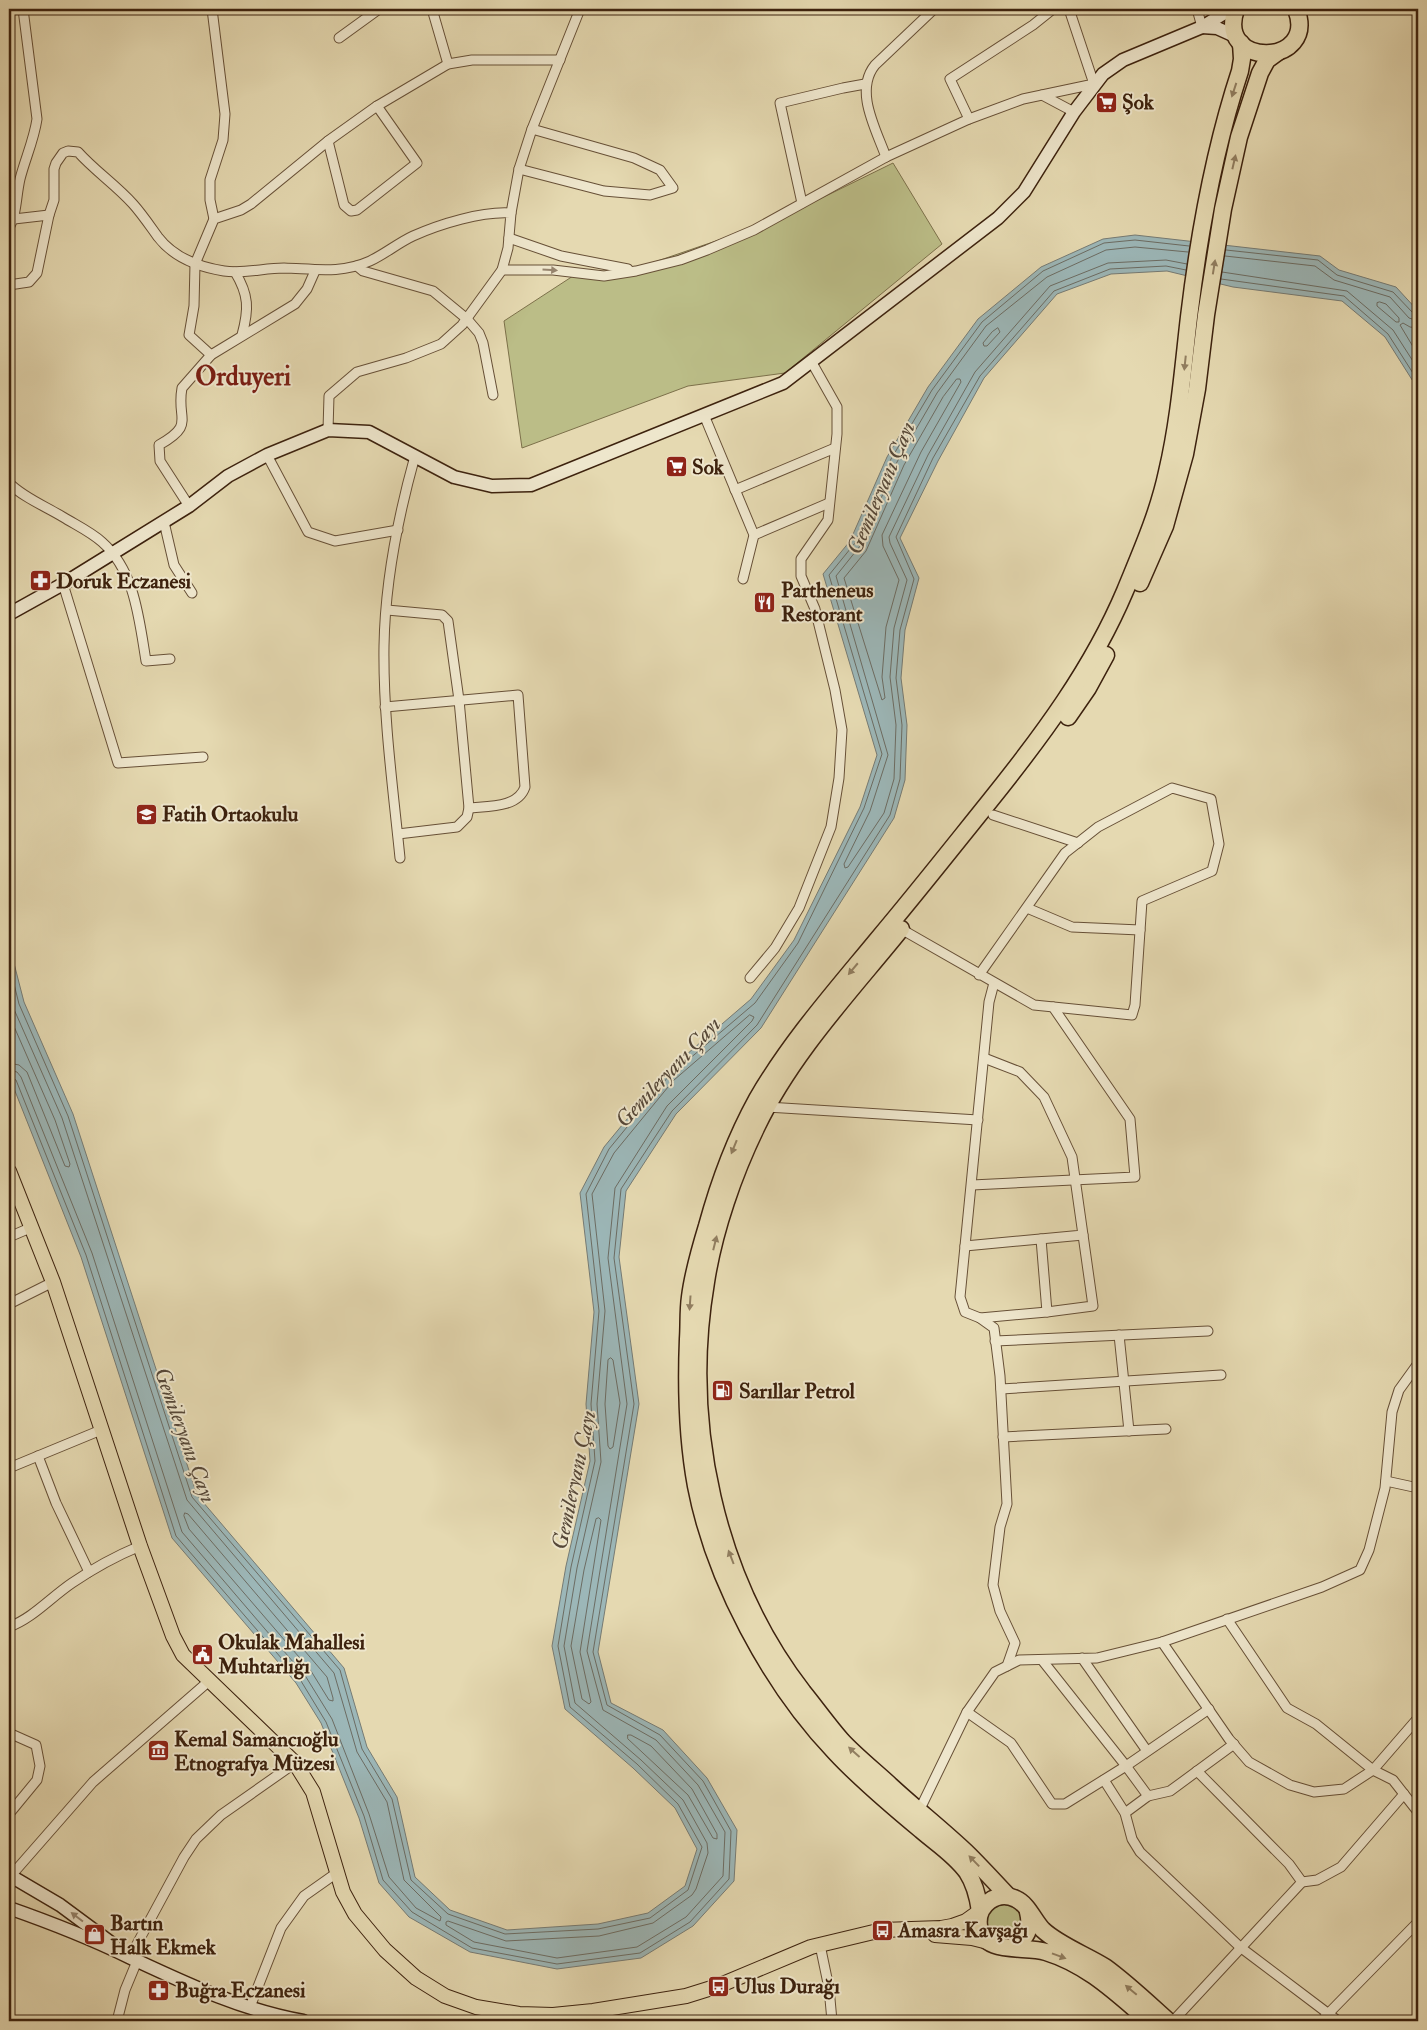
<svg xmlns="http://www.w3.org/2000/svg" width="1427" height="2030" viewBox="0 0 1427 2030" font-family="'IM FELL Double Pica',serif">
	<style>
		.green { fill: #bbbd87; stroke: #7c704a }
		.water { fill: #9cb7b8; stroke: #767b74 }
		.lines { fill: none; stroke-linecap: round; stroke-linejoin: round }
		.shore { stroke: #6c6c63; stroke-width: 1 }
		.street-casing { stroke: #675037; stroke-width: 11 }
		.secondary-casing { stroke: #3d220e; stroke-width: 15 }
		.primary-casing { stroke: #3d220e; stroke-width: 16 }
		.highway-casing { stroke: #3d220e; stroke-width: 19 }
		.street { stroke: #eee6cc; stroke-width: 9 }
		.secondary { stroke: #eee6cc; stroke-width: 12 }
		.primary { stroke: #e5d9b1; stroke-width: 14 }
		.highway { stroke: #e5d9b1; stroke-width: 16 }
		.oneway { fill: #917e60 }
		.oneway2 { fill: #96846d }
		.labels { text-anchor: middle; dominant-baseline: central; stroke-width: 4; stroke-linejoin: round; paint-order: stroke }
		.poi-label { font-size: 21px; font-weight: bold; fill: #3d220e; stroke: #eee6cc; text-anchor: start }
		.water-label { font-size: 22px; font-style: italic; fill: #554738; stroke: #eee6cc }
		.district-label { font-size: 26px; font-weight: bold; fill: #7a1f14; stroke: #eee6cc }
	</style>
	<rect width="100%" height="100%" fill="#e5d9b1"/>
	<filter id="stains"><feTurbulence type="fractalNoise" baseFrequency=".004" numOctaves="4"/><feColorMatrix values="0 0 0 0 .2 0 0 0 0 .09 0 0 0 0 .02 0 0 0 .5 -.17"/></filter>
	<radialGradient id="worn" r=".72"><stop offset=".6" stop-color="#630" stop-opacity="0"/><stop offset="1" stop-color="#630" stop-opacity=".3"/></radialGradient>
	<!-- green -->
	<g class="green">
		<polygon points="893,163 942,244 785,373 688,386 522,448 504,321 573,276 608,278 777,220"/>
		<circle cx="1004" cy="1921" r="18"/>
	</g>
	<!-- water -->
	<polygon class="water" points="1135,235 1320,256 1339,270 1396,287 1418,311 1418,396 1416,386 1385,337 1342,301 1233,287 1167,271 1111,274 1057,294 984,378 938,461 900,538 919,578 905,630 901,678 907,725 905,780 894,818 761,1028 676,1114 626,1191 619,1257 639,1404 598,1652 611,1703 663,1730 707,1778 737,1830 734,1881 693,1926 641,1958 557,1969 470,1952 409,1917 379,1883 359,1818 321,1723 296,1683 172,1538 81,1257 9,1076 9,944 24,1002 73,1114 197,1495 344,1668 367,1747 397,1797 415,1877 450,1910 507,1930 598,1924 648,1913 685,1886 697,1849 675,1808 633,1768 565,1709 552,1646 566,1566 590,1461 586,1404 594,1312 580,1193 604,1147 665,1073 751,999 794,940 860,807 877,755 823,574 850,541 887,457 928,387 978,319 1041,267 1103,239"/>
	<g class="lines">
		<!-- shore -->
		<g class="shore">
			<polyline points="1226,250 1318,260 1337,275 1393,292 1413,313 1418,314"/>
			<polyline points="1225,256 1315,266 1334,280 1390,297 1409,318 1418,321"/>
			<polyline points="1187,264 1166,260 1108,263 1050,286 975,372 928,455 889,537 890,543 907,580 894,628 890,677 896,725 894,779 884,813 848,867 845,868 844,864 870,811 888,755 836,576 860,546 897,462 937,393 986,326 1047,277 1106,250 1135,247 1188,252"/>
			<polyline points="1222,272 1347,291 1393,330 1418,369"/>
			<polyline points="1221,279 1344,296 1388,334 1418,381"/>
			<polygon points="1380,302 1386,304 1399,318 1399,322 1396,322 1377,306 1377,303"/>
			<polygon points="998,328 1000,332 987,346 984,346 983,343 992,332"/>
			<polyline points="1418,328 1410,327 1403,323 1400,325 1418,355"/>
			<polygon points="957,379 960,379 961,382 921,452 882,535 883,546 899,580 886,627 882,677 885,698 882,700 844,578 866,551 904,465 943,397"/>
			<polyline points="9,964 19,1004 68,1116 192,1497 340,1670 362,1749 392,1799 411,1880 448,1914 505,1934 598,1929 650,1918 688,1890 702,1847 678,1804 637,1764 570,1707 558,1646 571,1567 595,1461 591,1404 599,1311 586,1194 609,1149 668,1077 755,1003 798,943 864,808 882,754 829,575 855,543 891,459 932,390 982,322 1043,271 1104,243 1135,240 1189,246"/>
			<polyline points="9,990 13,1007 62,1118 187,1500 334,1673 357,1752 387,1802 404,1880 441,1917 440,1921 416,1908 389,1877 369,1814 332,1719 306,1677 182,1532 92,1253 21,1077 17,1072 9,1070"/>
			<polyline points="9,1015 55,1120 70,1164 69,1167 65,1166 27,1072 19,1065 9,1063"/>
			<polygon points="750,1015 754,1017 752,1021 667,1106 615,1188 608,1258 627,1404 587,1651 603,1710 656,1740 698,1785 725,1832 723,1876 686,1917 637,1947 557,1958 474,1942 446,1925 446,1922 448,1921 506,1941 599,1936 653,1923 692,1895 696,1889 708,1853 707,1843 683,1800 641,1760 575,1703 564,1646 577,1568 601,1462 597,1404 605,1311 592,1194 614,1153 673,1081"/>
			<polyline points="9,1076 16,1080 86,1255 176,1536 301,1681 326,1722 364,1816 383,1880 412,1912 472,1948 557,1964 640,1953 690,1922 729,1879 731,1831 703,1781 660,1735 607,1705 593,1652 634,1404 614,1258 621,1189 672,1111 757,1025 890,815 900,779 902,725 896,678 900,630 914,579 896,537 933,458 980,376 1054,291 1110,269 1166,266 1186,270"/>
			<polygon points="611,1358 613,1360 620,1403 613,1447 610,1449 608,1446 605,1404 608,1360"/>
			<polygon points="185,1513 188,1514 327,1677 333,1698 333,1701 329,1700 311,1671 189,1529 184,1516"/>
			<polygon points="599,1518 601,1520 580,1652 591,1702 589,1704 582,1699 571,1646 584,1570 596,1519"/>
			<polygon points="628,1735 631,1735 651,1746 692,1789 717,1834 717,1839 713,1838 688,1795 628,1739"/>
		</g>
		<defs>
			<g id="street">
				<polyline points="212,9 225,114 223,140 210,180 210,200 214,219"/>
				<polyline points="432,9 448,64"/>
				<polyline points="1197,9 1202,27"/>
				<polyline points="339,38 379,9"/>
				<polyline points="1042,95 1074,112"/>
				<polyline points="969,119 950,79 1033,25 1053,9"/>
				<polyline points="328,141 344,205 351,211 357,210 417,163 377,106"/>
				<path d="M886 157C876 129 854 91 875 65L934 9"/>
				<polyline points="519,169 604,191 650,195 673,188 660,170 634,158 532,129"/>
				<polyline points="802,203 780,103 843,88 865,84"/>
				<polyline points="511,213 519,169 532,129 580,9"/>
				<polyline points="14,219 49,215"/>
				<path d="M9 228C17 214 16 196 20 179 25 159 34 140 37 119L23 9"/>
				<polyline points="509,238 561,256 628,269"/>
				<polyline points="357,266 363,271 433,291 467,319 479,333 483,343 493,395"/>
				<polyline points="502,270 553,270 604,276 636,271 680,260 707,250 754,230 886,157 969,119 1023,99 1094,84 1069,9"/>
				<path d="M235 272C249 295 249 309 242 335"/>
				<path d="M9 285 29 282 37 273 49 215 54 200V169L56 163 63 153 68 151 78 152C95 171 116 185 133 204 142 214 150 226 158 237 174 258 199 267 224 271 244 274 264 268 284 268 315 269 341 274 370 261 385 254 398 243 413 236 440 224 482 211 511 213L508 248 502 270 462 325 441 344 406 358 357 372 329 396 328 430"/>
				<polyline points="211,355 189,335 194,306 195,264 214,219 241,210 251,204 328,141 377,106 448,64 472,60 560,60"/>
				<polyline points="704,415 754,535 743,579"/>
				<polyline points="267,455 308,532 335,541 398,530"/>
				<path d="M9 483C24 498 45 506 63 517 76 525 91 532 102 542 135 571 139 619 146 661L170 659"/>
				<polyline points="735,490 835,448"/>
				<path d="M189 506 160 461 159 445C196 424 176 420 182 388L211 355 295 304 307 289 315 271"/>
				<polyline points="164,522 174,565 192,593"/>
				<polyline points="754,535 829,503"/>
				<polyline points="63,584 118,763 203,757"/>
				<polyline points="387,610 442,615 448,621 459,700 469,808 467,817 457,827 398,834"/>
				<path d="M385 707 518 695 525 787C518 808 488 806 469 808"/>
				<polyline points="993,815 1078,843"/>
				<path d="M400 858C393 788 383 717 384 646 385 582 398 517 415 456"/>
				<polyline points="1027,908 1072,927 1140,930"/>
				<polyline points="901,929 1034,1005 1132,1015 1135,1005 1142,901 1212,871 1219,844 1211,799 1172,788 1098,827 1065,853 979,975"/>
				<polyline points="750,978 775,948 799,908 831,827 839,778 842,730 835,690 815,609 801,576 801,559 828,520 837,434 837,407 811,361"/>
				<polyline points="994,983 989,1002 960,1297 965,1312 980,1318 994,1328 1000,1376 1007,1504 1000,1527 993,1585 1000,1611 1015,1643 1007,1666"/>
				<polyline points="767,1107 978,1120"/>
				<polyline points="972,1185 1135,1177 1130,1119 1053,1007"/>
				<polyline points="9,1237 30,1228"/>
				<polyline points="965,1246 1083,1235 1072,1157 1044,1097 1020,1072 984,1058"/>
				<polyline points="9,1304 53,1282"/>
				<polyline points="1047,1312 1093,1306 1083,1235"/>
				<polyline points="980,1318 1047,1312 1041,1239"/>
				<polyline points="1119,1335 1129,1431"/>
				<polyline points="995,1341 1208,1331"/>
				<polyline points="1001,1389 1221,1375"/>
				<polyline points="1003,1437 1166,1429"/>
				<polyline points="38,1456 56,1503 89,1572"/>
				<polyline points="9,1468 101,1430"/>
				<polyline points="1386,1481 1418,1488"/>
				<polyline points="1227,1619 1287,1708 1316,1724 1373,1770 1418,1718"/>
				<path d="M9 1627C33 1618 50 1598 72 1583 94 1568 116 1556 140 1546"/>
				<polyline points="1162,1642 1229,1739 1249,1762 1290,1785 1314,1792 1344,1789 1373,1770 1393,1780 1418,1812"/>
				<polyline points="1082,1658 1147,1751"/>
				<polyline points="1042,1660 1126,1766 1148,1796 1170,1791 1234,1744"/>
				<polyline points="967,1712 1011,1743 1052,1804 1065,1804 1126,1766 1209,1709"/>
				<polyline points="9,1733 36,1745 40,1766 37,1780 9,1814"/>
				<polyline points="1104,1780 1125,1813 1132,1839 1140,1852 1240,1947 1338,2021"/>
				<polyline points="919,1811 967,1712 995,1672 1019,1660 1097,1658 1162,1642 1322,1587 1360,1570 1369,1550 1385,1488 1392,1412 1399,1390 1417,1365"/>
				<polyline points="1125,1813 1148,1796"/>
				<polyline points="9,1878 93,1782 209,1681"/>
				<polyline points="1302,1882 1317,1880 1341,1867 1404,1794"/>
				<polyline points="820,1945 829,1988 832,2021"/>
				<polyline points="130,1957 184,1857 196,1839 221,1815 295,1763"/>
				<polyline points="250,2007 281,1928 304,1896 338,1872"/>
				<polyline points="260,2011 262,2021"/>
				<polyline points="117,2021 125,1990 137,1961"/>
				<polyline points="1173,2021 1302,1882 1289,1864 1197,1771"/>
				<polyline points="1321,2021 1418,1922"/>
			</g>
			<g id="secondary">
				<polyline points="1202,27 1217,28 1237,37"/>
				<polyline points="9,614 63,584 189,506 228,476 267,455 328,430 369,432 454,477 492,486 531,485 783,383 998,218 1024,192 1074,112 1103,74 1123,60 1202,27 1231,9"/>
				<polyline points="9,1875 60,1905 114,1945"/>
				<path d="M9 1908C49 1922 90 1938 129 1957 185 1983 241 2010 303 2021"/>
			</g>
			<g id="primary">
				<polyline points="9,1171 53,1282 140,1546 173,1636 183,1655 295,1763 313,1792 343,1892 355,1914 385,1950 416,1978 445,1996 476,2007 519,2014 553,2015 593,2011 686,1996 718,1986 811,1947 882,1930 941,1928 952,1926 966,1921 980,1911"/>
				<polyline points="935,1935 972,1938 988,1942"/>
			</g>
			<g id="highway">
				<path d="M1236 9C1215 69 1319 67 1296 9"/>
				<polyline points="1140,583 1165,526 1185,454 1197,389 1206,315 1223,209 1239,137 1260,73 1267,60 1278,52"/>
				<polyline points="1068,717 1088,688 1106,655"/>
				<path d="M901 929C851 991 792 1053 757 1126 734 1173 714 1230 706 1282 682 1423 715 1578 803 1692 816 1708 828 1725 842 1741 857 1757 876 1772 892 1787 917 1810 944 1831 969 1855 982 1868 995 1882 1008 1896"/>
				<path d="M980 1911C978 1897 975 1884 967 1872 955 1855 936 1843 921 1830 892 1806 861 1780 835 1752 770 1684 714 1579 696 1486 687 1437 686 1388 688 1339 689 1325 688 1311 690 1297 693 1273 700 1249 707 1226 719 1182 735 1139 757 1099 790 1042 835 991 877 940 915 895 952 848 989 802 1042 736 1092 669 1125 591 1141 552 1158 514 1167 472 1179 421 1183 369 1189 317 1199 233 1214 150 1240 71L1242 59 1241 43"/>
				<path d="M1012 1947C1027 1939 1032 1928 1028 1912"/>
				<path d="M1149 2021C1116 1993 1088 1965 1046 1952 1025 1945 983 1956 979 1926 976 1906 997 1889 1016 1899 1028 1904 1034 1921 1043 1930 1059 1945 1086 1955 1105 1967 1127 1983 1148 2003 1168 2021"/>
			</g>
		</defs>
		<!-- street casing -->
		<use href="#street" class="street-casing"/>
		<!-- secondary casing -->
		<use href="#secondary" class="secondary-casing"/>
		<!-- primary casing -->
		<use href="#primary" class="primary-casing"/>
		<!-- highway casing -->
		<use href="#highway" class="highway-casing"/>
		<!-- street -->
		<use href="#street" class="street"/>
		<!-- secondary -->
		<use href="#secondary" class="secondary"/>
		<!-- primary -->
		<use href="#primary" class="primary"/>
		<!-- highway -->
		<use href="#highway" class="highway"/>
	</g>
	<!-- one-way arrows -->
	<defs><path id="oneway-solid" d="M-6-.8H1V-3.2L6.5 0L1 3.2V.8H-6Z" transform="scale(1.25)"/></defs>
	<g class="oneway">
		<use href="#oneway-solid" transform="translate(1234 90) rotate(108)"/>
		<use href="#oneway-solid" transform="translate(1234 162) rotate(-77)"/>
		<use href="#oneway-solid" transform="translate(1214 267) rotate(-81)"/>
		<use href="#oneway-solid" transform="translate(1185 363) rotate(96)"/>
		<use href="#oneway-solid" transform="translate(853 969) rotate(130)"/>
		<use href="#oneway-solid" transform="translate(734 1147) rotate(112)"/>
		<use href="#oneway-solid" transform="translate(715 1243) rotate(-76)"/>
		<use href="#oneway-solid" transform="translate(690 1303) rotate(94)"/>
		<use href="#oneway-solid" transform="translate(731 1557) rotate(-111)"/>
		<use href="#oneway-solid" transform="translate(854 1752) rotate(-138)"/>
		<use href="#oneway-solid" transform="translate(974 1861) rotate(-134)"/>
		<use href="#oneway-solid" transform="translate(1059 1956) rotate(20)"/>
		<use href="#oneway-solid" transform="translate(1131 1990) rotate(-140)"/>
	</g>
	<g class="oneway2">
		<use href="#oneway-solid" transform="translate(550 270) rotate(4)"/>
		<use href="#oneway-solid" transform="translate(77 1917) rotate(-143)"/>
	</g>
	<!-- icons -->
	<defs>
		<symbol id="supermarket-square" viewBox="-11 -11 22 22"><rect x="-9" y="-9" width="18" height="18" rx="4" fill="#8f2418" stroke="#eee6cc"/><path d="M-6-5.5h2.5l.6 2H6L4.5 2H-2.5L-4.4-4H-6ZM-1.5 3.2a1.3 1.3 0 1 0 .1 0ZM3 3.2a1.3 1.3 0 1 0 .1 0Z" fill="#fff"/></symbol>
		<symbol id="pharmacy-square" viewBox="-11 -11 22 22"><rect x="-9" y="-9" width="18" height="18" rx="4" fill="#8f2418" stroke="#eee6cc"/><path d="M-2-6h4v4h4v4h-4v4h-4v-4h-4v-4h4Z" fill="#fff"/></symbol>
		<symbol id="restaurant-square" viewBox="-11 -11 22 22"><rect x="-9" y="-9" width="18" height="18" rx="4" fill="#8f2418" stroke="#eee6cc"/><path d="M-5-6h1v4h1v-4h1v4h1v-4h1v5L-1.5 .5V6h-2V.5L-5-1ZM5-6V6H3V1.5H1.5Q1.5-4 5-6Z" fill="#fff"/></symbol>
		<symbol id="school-square" viewBox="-11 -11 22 22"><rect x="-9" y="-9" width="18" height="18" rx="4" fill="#8f2418" stroke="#eee6cc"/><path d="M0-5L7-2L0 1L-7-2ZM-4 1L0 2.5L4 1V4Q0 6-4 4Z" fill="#fff"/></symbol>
		<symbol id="fuel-square" viewBox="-11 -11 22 22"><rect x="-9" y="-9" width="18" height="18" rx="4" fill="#8f2418" stroke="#eee6cc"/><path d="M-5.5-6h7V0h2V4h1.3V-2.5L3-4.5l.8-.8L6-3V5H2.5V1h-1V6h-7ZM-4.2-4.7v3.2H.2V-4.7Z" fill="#fff"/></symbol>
		<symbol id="civic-square" viewBox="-11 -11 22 22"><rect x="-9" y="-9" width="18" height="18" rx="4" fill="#8f2418" stroke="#eee6cc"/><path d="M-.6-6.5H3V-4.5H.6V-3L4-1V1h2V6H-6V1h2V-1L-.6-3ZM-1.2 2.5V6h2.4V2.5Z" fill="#fff"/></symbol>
		<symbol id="museum-square" viewBox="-11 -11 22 22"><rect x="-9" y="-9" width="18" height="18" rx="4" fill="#8f2418" stroke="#eee6cc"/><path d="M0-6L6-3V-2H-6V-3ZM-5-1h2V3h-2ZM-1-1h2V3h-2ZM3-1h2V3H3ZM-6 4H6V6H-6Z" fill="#fff"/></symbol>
		<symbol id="bus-square" viewBox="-11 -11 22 22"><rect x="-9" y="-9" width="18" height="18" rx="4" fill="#8f2418" stroke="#eee6cc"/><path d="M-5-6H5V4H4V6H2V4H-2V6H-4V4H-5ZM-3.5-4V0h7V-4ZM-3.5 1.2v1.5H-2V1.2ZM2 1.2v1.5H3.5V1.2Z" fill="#fff"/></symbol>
		<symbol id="shop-square" viewBox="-11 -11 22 22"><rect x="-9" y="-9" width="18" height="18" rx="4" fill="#8f2418" stroke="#eee6cc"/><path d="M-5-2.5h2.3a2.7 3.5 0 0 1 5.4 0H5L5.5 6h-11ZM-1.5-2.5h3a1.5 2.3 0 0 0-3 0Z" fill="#fff"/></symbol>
	</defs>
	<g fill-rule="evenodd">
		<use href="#supermarket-square" x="1094" y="90" width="25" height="25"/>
		<use href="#supermarket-square" x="664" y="454" width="25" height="25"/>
		<use href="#pharmacy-square" x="28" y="568" width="25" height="25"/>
		<use href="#restaurant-square" x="752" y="590" width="25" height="25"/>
		<use href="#school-square" x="134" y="802" width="25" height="25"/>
		<use href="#fuel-square" x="710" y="1378" width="25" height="25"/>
		<use href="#civic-square" x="190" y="1642" width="25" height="25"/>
		<use href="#museum-square" x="146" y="1738" width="25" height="25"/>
		<use href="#bus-square" x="870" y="1918" width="25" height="25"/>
		<use href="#shop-square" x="82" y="1922" width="25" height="25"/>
		<use href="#bus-square" x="706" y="1974" width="25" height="25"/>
		<use href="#pharmacy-square" x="146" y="1978" width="25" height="25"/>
	</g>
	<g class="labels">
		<!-- poi labels -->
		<g class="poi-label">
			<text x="1122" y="102">Şok</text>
			<text x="692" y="467">Sok</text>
			<text x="56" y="581">Doruk Eczanesi</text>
			<text x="781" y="590">Partheneus<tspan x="781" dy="24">Restorant</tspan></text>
			<text x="162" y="814">Fatih Ortaokulu</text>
			<text x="739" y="1391">Sarıllar Petrol</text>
			<text x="218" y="1642">Okulak Mahallesi<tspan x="218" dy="24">Muhtarlığı</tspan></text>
			<text x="174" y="1739">Kemal Samancıoğlu<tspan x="174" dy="24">Etnografya Müzesi</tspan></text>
			<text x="110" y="1923">Bartın<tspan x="110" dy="24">Halk Ekmek</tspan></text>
			<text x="898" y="1930">Amasra Kavşağı</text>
			<text x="734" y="1986">Ulus Durağı</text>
			<text x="175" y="1990">Buğra Eczanesi</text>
		</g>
		<!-- water labels -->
		<g class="water-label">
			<text transform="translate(881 488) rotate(-67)">Gemileryanı Çayı</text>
			<text transform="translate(668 1072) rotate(-47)">Gemileryanı Çayı</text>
			<text transform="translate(185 1435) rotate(70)">Gemileryanı Çayı</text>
			<text transform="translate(574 1480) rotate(-78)">Gemileryanı Çayı</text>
		</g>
		<!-- district labels -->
		<g class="district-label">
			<text x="243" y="377">Orduyeri</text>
		</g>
	</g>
	<!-- margin -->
	<rect width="1427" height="2030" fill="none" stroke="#e5d9b1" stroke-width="30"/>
	<rect x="10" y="10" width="1407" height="2010" fill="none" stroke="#3d220e" stroke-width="2.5"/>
	<rect x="15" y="15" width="1397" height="2000" fill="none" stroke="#3d220e"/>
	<rect width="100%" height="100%" filter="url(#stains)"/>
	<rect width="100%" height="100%" fill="url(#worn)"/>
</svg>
